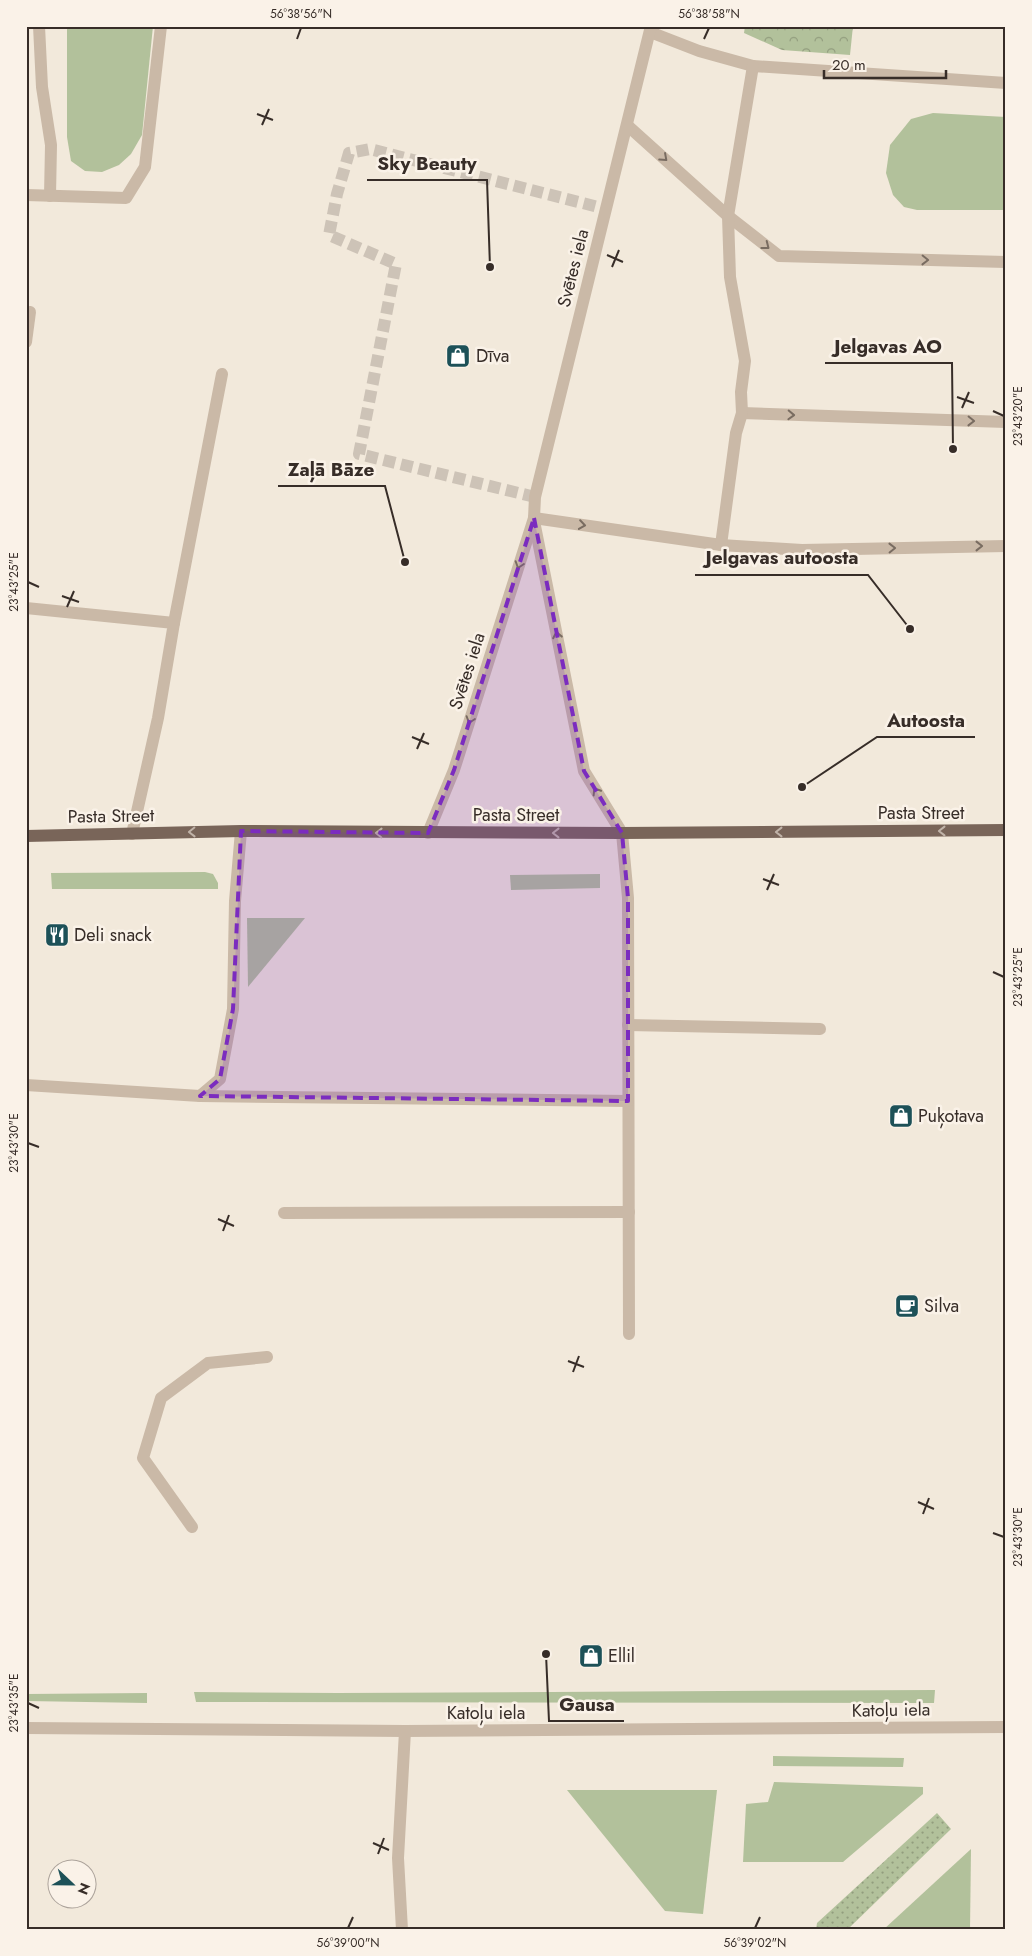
<svg xmlns="http://www.w3.org/2000/svg" width="1032" height="1956" viewBox="0 0 1032 1956" font-family="Jost,sans-serif">
	<style>
		.grass { fill: #b2c19b }
		.park { fill: url(#park-crowns) }
		.garden { fill: url(#garden-dots) }
		.lines { fill: none; stroke-linecap: round; stroke-linejoin: round }
		.minor-tunnel { stroke: #cdc3b7; stroke-width: 12; stroke-dasharray: 12 6; stroke-linecap: butt }
		.minor { stroke: #cab9a7; stroke-width: 12 }
		.major { stroke: #796559; stroke-width: 12 }
		.oneway { stroke: #796c61 }
		.oneway2 { stroke: #c0b3a8 }
		.marked { fill: #7b2cbf; fill-opacity: 0.2; stroke: #7b2cbf; stroke-width: 4; stroke-dasharray: 10 6; stroke-linejoin: round }
		.ticks { fill: none; stroke: #372d28; stroke-width: 2 }
		.labels { text-anchor: middle; dominant-baseline: central; stroke-width: 5; stroke-linejoin: round; paint-order: stroke }
		.street-label { font-size: 18px; fill: #372d28; stroke: #faf2e8 }
		.poi-label { font-size: 18px; fill: #372d28; stroke: #faf2e8; text-anchor: start }
		.leader { fill: none; stroke: #372d28; stroke-width: 2 }
		.callout-dot { fill: #372d28; stroke: #faf2e8; stroke-width: 2 }
		.callout-label { font-size: 19px; text-anchor: middle; font-weight: bold; fill: #372d28; stroke: #faf2e8; stroke-width: 5; stroke-linejoin: round; paint-order: stroke }
		.neatline { fill: none; stroke: #372d28; stroke-width: 2 }
		.ticks-label { font-size: 12px; text-anchor: middle; fill: #372d28 }
	</style>
	<defs>
		<pattern id="park-crowns" width="20" height="18" patternUnits="userSpaceOnUse" patternTransform="scale(1.25)"><rect width="20" height="18" fill="#b2c19b"/><path d="M2 6a3 3 0 1 1 6 0M12 15a3 3 0 1 1 6 0" fill="none" stroke="#929d7e"/></pattern>
		<pattern id="garden-dots" width="8" height="8" patternUnits="userSpaceOnUse" patternTransform="scale(1.25)"><rect width="8" height="8" fill="#b2c19b"/><path d="M2 2h.1M6 6h.1" fill="none" stroke="#929d7e" stroke-width="1.8" stroke-linecap="round"/></pattern>
	</defs>
	<rect width="100%" height="100%" fill="#f2e9db"/>
	<!-- grass -->
	<g class="grass">
		<polygon points="67,26 153,26 142,135 131,154 119,165 102,172 85,171 71,161 67,137"/>
		<polygon points="933,113 1006,117 1006,210 917,210 904,207 893,195 886,173 890,145 911,119"/>
		<polygon points="205,872 213,874 218,883 218,889 52,889 51,873"/>
		<polygon points="600,874 600,888 511,890 510,875"/>
		<polygon points="247,918 305,918 248,987"/>
		<polygon points="935,1690 934,1703 196,1702 194,1692 338,1693"/>
		<polygon points="147,1693 147,1703 26,1701 26,1694"/>
		<polygon points="773,1756 904,1758 903,1767 773,1766"/>
		<polygon points="774,1782 923,1787 923,1794 843,1862 743,1862 746,1804 768,1802"/>
		<polygon points="567,1790 717,1790 703,1914 665,1911"/>
		<polygon points="971,1849 970,1930 883,1930"/>
	</g>
	<!-- park -->
	<polygon class="park" points="745,26 853,26 850,55 782,50 744,33"/>
	<!-- garden -->
	<polygon class="garden" points="937,1813 951,1829 847,1930 816,1930 817,1923"/>
	<g class="lines">
		<!-- minor-tunnel -->
		<polyline class="minor-tunnel" points="535,497 359,454 396,264 329,235 337,194 349,153 370,149 606,209"/>
		<!-- minor -->
		<g class="minor">
			<polyline points="39,26 42,87 51,145 50,196"/>
			<polyline points="650,32 699,51 753,66 1006,83"/>
			<polyline points="628,126 728,216 779,256 1006,262"/>
			<polyline points="26,195 126,198 145,167 161,26"/>
			<polyline points="26,342 30,312"/>
			<polyline points="742,413 1006,422"/>
			<polyline points="534,518 721,545 802,550 1006,546"/>
			<polyline points="534,521 584,771 622,833 628,898 629,1334"/>
			<polyline points="721,545 736,433 742,413 741,392 745,361 730,277 728,216 753,66"/>
			<polyline points="26,608 174,623 158,718 132,834"/>
			<polyline points="174,623 222,374"/>
			<polyline points="428,833 454,770 534,518 535,497 651,26"/>
			<polyline points="628,1025 820,1029"/>
			<polyline points="26,1085 200,1096 220,1079 233,1009 235,901 241,831"/>
			<polyline points="200,1096 628,1101"/>
			<polyline points="284,1213 629,1212"/>
			<polyline points="192,1527 143,1458 161,1398 208,1363 267,1357"/>
			<polyline points="26,1728 405,1731 1006,1727"/>
			<polyline points="402,1930 398,1858 405,1731"/>
		</g>
		<!-- major -->
		<polyline class="major" points="26,836 241,831 622,833 1006,830"/>
	</g>
	<!-- one-way arrows -->
	<defs><path id="oneway-chevron" d="M-2-3.5L2.5 0L-2 3.5" fill="none" stroke-width="1.6" stroke-linecap="round" stroke-linejoin="round" transform="scale(1.25)"/></defs>
	<g class="oneway">
		<use href="#oneway-chevron" transform="translate(664 158) rotate(42)"/>
		<use href="#oneway-chevron" transform="translate(766 246) rotate(38)"/>
		<use href="#oneway-chevron" transform="translate(925 260) rotate(1)"/>
		<use href="#oneway-chevron" transform="translate(791 415) rotate(2)"/>
		<use href="#oneway-chevron" transform="translate(971 421) rotate(1)"/>
		<use href="#oneway-chevron" transform="translate(582 525) rotate(8)"/>
		<use href="#oneway-chevron" transform="translate(979 546)"/>
		<use href="#oneway-chevron" transform="translate(892 548) rotate(-1)"/>
		<use href="#oneway-chevron" transform="translate(519 565) rotate(108)"/>
		<use href="#oneway-chevron" transform="translate(557 635) rotate(-101)"/>
		<use href="#oneway-chevron" transform="translate(470 720) rotate(108)"/>
		<use href="#oneway-chevron" transform="translate(596 791) rotate(-122)"/>
	</g>
	<g class="oneway2">
		<use href="#oneway-chevron" transform="translate(942 831) rotate(180)"/>
		<use href="#oneway-chevron" transform="translate(192 832) rotate(179)"/>
		<use href="#oneway-chevron" transform="translate(779 832) rotate(180)"/>
		<use href="#oneway-chevron" transform="translate(379 833) rotate(-179)"/>
		<use href="#oneway-chevron" transform="translate(556 833) rotate(180)"/>
	</g>
	<!-- marked area -->
	<path class="marked" d="M534 518 584 771 622 833 628 898V1101L200 1096 220 1079 233 1009 241 831 428 833 454 770Z"/>
	<!-- ticks -->
	<path class="ticks" d="M297 39 301 28M704 39 709 28M257 114 273 120M262 125 269 109M607 255 623 262M612 267 619 250M957 397 974 403M962 408 969 392M993 411 1004 416M28 582 39 587M62 596 79 602M67 607 74 591M412 737 429 744M417 749 424 733M763 879 779 885M767 890 774 874M993 972 1004 977M28 1143 39 1147M218 1219 234 1226M223 1231 229 1215M568 1361 584 1367M573 1372 579 1356M918 1502 934 1509M923 1514 929 1498M993 1533 1004 1537M28 1703 39 1708M373 1843 389 1850M378 1854 384 1838M348 1928 353 1917M755 1928 760 1917"/>
	<!-- icons -->
	<defs>
		<symbol id="shop-square" viewBox="-11 -11 22 22"><rect x="-9" y="-9" width="18" height="18" rx="4" fill="#1d5158" stroke="#faf2e8"/><path d="M-5-2.5h2.3a2.7 3.5 0 0 1 5.4 0H5L5.5 6h-11ZM-1.5-2.5h3a1.5 2.3 0 0 0-3 0Z" fill="#fff"/></symbol>
		<symbol id="restaurant-square" viewBox="-11 -11 22 22"><rect x="-9" y="-9" width="18" height="18" rx="4" fill="#1d5158" stroke="#faf2e8"/><path d="M-5-6h1v4h1v-4h1v4h1v-4h1v5L-1.5 .5V6h-2V.5L-5-1ZM5-6V6H3V1.5H1.5Q1.5-4 5-6Z" fill="#fff"/></symbol>
		<symbol id="cafe-square" viewBox="-11 -11 22 22"><rect x="-9" y="-9" width="18" height="18" rx="4" fill="#1d5158" stroke="#faf2e8"/><path d="M-5.5-4.5H6V0H3Q3 3.5 0 3.5H-2.5Q-5.5 3.5-5.5 0ZM3-3.2v2h1.7v-2ZM-6 4.5H4V6H-6Z" fill="#fff"/></symbol>
	</defs>
	<g fill-rule="evenodd">
		<use href="#shop-square" x="444" y="342" width="28" height="28"/>
		<use href="#restaurant-square" x="43" y="921" width="28" height="28"/>
		<use href="#shop-square" x="887" y="1102" width="28" height="28"/>
		<use href="#cafe-square" x="893" y="1292" width="28" height="28"/>
		<use href="#shop-square" x="577" y="1642" width="28" height="28"/>
	</g>
	<g class="labels">
		<!-- street labels -->
		<g class="street-label">
			<text transform="translate(573 268) rotate(-76)">Svētes iela</text>
			<text transform="translate(467 671) rotate(-72)">Svētes iela</text>
			<text x="921" y="813">Pasta Street</text>
			<text x="516" y="815">Pasta Street</text>
			<text transform="translate(111 816) rotate(-1)">Pasta Street</text>
			<text transform="translate(891 1710) rotate(-1)">Katoļu iela</text>
			<text x="486" y="1713">Katoļu iela</text>
		</g>
		<!-- poi labels -->
		<g class="poi-label">
			<text x="476" y="356">Dīva</text>
			<text x="74" y="935">Deli snack</text>
			<text x="918" y="1116">Puķotava</text>
			<text x="924" y="1306">Silva</text>
			<text x="608" y="1656">Ellil</text>
		</g>
	</g>
	<!-- callouts -->
	<path class="leader" d="M490 267L487 180H367M953 449L952 363H825M405 562L385 486H278M910 629L868 575H695M802 787L877 737H975M546 1654L549 1721H624"/>
	<g class="callout-dot">
		<circle cx="490" cy="267" r="5"/>
		<circle cx="953" cy="449" r="5"/>
		<circle cx="405" cy="562" r="5"/>
		<circle cx="910" cy="629" r="5"/>
		<circle cx="802" cy="787" r="5"/>
		<circle cx="546" cy="1654" r="5"/>
	</g>
	<g class="callout-label">
		<text x="427" y="170">Sky Beauty</text>
		<text x="888" y="353">Jelgavas AO</text>
		<text x="331" y="476">Zaļā Bāze</text>
		<text x="782" y="564">Jelgavas autoosta</text>
		<text x="926" y="727">Autoosta</text>
		<text x="587" y="1711">Gausa</text>
	</g>
	<!-- border -->
	<rect width="1032" height="1956" fill="none" stroke="#faf2e8" stroke-width="55"/>
	<!-- north arrow -->
	<g transform="translate(72 1884) rotate(112)"><circle r="24" fill="#faf2e8" stroke="#aca39b"/>
	<path d="M0-4L9 19L0 12L-9 19Z" fill="#1d5158"/>
	<text y="-8" font-size="14" font-weight="bold" text-anchor="middle" fill="#372d28">N</text>
	</g>
	<!-- scale -->
	<path d="M824 70v8h122v-8" fill="none" stroke="#372d28" stroke-width="2.5"/>
	<text x="832" y="70" font-size="15" fill="#372d28" stroke="#faf2e8" stroke-width="4" paint-order="stroke">20 m</text>
	<rect x="28" y="28" width="976" height="1900" class="neatline"/>
	<g class="ticks-label">
		<text x="301" y="18">56°38'56"N</text>
		<text x="709" y="18">56°38'58"N</text>
		<text transform="translate(1018 416) rotate(-90)" y="4">23°43'20"E</text>
		<text transform="translate(14 582) rotate(-90)" y="4">23°43'25"E</text>
		<text transform="translate(1018 977) rotate(-90)" y="4">23°43'25"E</text>
		<text transform="translate(14 1143) rotate(-90)" y="4">23°43'30"E</text>
		<text transform="translate(1018 1537) rotate(-90)" y="4">23°43'30"E</text>
		<text transform="translate(14 1703) rotate(-90)" y="4">23°43'35"E</text>
		<text x="348" y="1947">56°39'00"N</text>
		<text x="755" y="1947">56°39'02"N</text>
	</g>
</svg>
